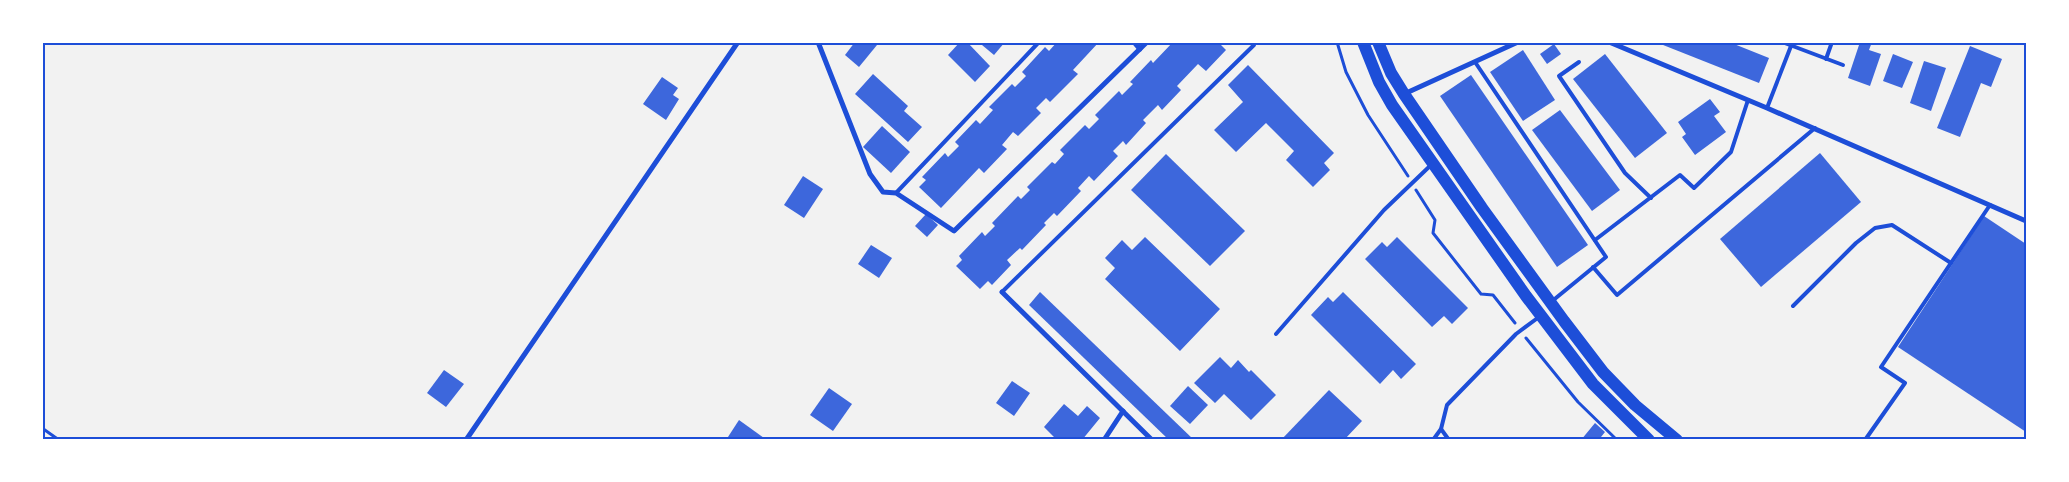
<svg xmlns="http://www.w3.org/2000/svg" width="2069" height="482" viewBox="0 0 2069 482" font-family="'Fira Sans',sans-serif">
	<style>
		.building { fill: #3d67dc }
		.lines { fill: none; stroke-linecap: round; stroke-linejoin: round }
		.path { stroke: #1d4ed8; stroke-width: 3 }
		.service { stroke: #1d4ed8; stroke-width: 4 }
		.minor { stroke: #1d4ed8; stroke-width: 5 }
		.primary { stroke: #1d4ed8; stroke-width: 12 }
		.neatline { fill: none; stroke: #1d4ed8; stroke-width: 2 }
	</style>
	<rect width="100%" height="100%" fill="#f2f2f2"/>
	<!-- building -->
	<g class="building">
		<polygon points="855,42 875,42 877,45 859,67 845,55"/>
		<polygon points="960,42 967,42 990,66 975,82 948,55"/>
		<polygon points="984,42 1005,42 994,55 982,45"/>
		<polygon points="1057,42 1099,42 1073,70 1078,74 1050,102 1046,98 1036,108 1041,113 1018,136 1013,132 1002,145 1007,149 984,173 979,168 941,208 919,187 926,180 922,177 945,153 948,157 959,146 955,142 976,120 980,124 993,110 989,107 1012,84 1015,87 1026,76 1022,72 1045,47 1049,51"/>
		<polygon points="1173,42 1218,42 1226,50 1206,71 1198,64 1177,86 1181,90 1162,110 1158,105 1143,120 1146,123 1126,145 1123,141 1113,151 1118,156 1094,181 1089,176 1078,188 1081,191 1057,216 1054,213 1044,223 1046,225 1022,250 1020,248 1007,260 1011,265 992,285 988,281 980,289 956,266 962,260 959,256 982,232 985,236 995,226 992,223 1018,196 1021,199 1030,190 1027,187 1052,162 1055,164 1064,154 1060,150 1085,125 1089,129 1099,119 1095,115 1119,91 1122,95 1133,84 1130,82 1151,60 1153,63"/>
		<polygon points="1729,42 1769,58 1759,83 1658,43"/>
		<polygon points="1860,42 1872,42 1869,50 1881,54 1870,86 1848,78"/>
		<polygon points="1554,44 1561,54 1547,64 1540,54"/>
		<polygon points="1970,46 2002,59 1991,87 1981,83 1960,137 1937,128"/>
		<polygon points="1523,50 1555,100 1523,121 1490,72"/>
		<polygon points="1605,54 1667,133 1635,158 1573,79"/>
		<polygon points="1893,54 1913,62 1902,88 1883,81"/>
		<polygon points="1924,61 1946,68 1931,111 1910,103"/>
		<polygon points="1248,65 1334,153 1324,163 1330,170 1313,187 1286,160 1294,151 1266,123 1236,152 1214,130 1243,102 1228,85"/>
		<polygon points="873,74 908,106 904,111 922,127 908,142 855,94"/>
		<polygon points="1471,75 1588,245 1557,267 1440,96"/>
		<polygon points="662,77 678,88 673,95 679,99 666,120 643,104"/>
		<polygon points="1710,99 1720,112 1714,116 1726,132 1695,155 1682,137 1686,134 1678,122"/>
		<polygon points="1560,110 1620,190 1592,211 1532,130"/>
		<polygon points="882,126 910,152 891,173 863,147"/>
		<polygon points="1820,153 1861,202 1761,287 1720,239"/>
		<polygon points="1166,154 1245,231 1210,266 1131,190"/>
		<polygon points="803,176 823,189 804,218 784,205"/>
		<polygon points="926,214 938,225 927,237 915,226"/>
		<polygon points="1984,216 2026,244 2026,432 1898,347"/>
		<polygon points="1145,237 1220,309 1180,351 1105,279 1115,268 1105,258 1122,240 1132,250"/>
		<polygon points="1397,237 1468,308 1452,324 1444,316 1432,327 1365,259 1382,242 1387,247"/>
		<polygon points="871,245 892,258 879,278 858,264"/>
		<polygon points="1040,292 1194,440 1169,440 1029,305"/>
		<polygon points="1343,292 1416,364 1401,379 1393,370 1380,384 1311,315 1328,297 1333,302"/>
		<polygon points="1220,357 1231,368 1238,360 1249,372 1251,370 1276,395 1251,420 1224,394 1215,403 1194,383"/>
		<polygon points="444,370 464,384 446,407 427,393"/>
		<polygon points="1012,381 1030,393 1014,416 996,403"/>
		<polygon points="1188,386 1208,405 1190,424 1170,406"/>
		<polygon points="829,388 852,404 833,431 810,415"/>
		<polygon points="1329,390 1362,421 1344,440 1281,440"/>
		<polygon points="1064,404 1078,416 1087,406 1100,418 1082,440 1057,440 1044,427"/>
		<polygon points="739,420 764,438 763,440 726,440"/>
		<polygon points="1595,423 1605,432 1601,437 1604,440 1581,440"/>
	</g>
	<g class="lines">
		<!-- path -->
		<g class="path">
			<polyline points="1337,42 1346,72 1368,115 1408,176"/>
			<polyline points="1416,190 1435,220 1433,233 1481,294 1493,295 1515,323"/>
			<polyline points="1526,338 1578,402 1617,440"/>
			<polyline points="42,428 59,440"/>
		</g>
		<!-- service -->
		<g class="service">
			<polyline points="1782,42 1843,65"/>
			<polyline points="1826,59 1832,42"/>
			<polyline points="1475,62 1606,257 1551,302"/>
			<polyline points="1579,62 1559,76 1625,173 1651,198"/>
			<polyline points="1767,108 1791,46"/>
			<polyline points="896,193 1039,42"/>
			<polyline points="1595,240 1680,175 1694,188 1731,152 1748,100"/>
			<polyline points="1593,267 1617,295 1815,128"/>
			<polyline points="1002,292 1254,45 1254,42"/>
			<polyline points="1793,306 1856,243 1875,228 1892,225 1951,263"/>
			<polyline points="1276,334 1384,210 1431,165"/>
			<polyline points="1441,429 1449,440"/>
			<polyline points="1433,440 1441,429 1447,405 1516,334 1539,317"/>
			<polyline points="1865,440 1905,383 1881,367 1990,205"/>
		</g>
		<!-- minor -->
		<g class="minor">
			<polyline points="818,42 870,174 883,192 896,193 954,231 1147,42"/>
			<polyline points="1134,42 1140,49"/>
			<polyline points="1609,42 1767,108 2026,221"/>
			<polyline points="1404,94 1518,42"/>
			<polyline points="1002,292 1152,440"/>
			<polyline points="466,440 738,42"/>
			<polyline points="1104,440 1123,411"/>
		</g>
		<!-- primary -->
		<g class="primary">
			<polyline points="1363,42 1379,82 1392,105 1526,296 1593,384 1649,440"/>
			<polyline points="1378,42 1391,73 1404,94 1482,208 1564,321 1603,372 1635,405 1677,440"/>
		</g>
	</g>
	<!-- border -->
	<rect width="2069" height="482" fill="none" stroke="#ffffff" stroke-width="88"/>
	<rect x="44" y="44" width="1981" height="394" class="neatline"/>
</svg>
